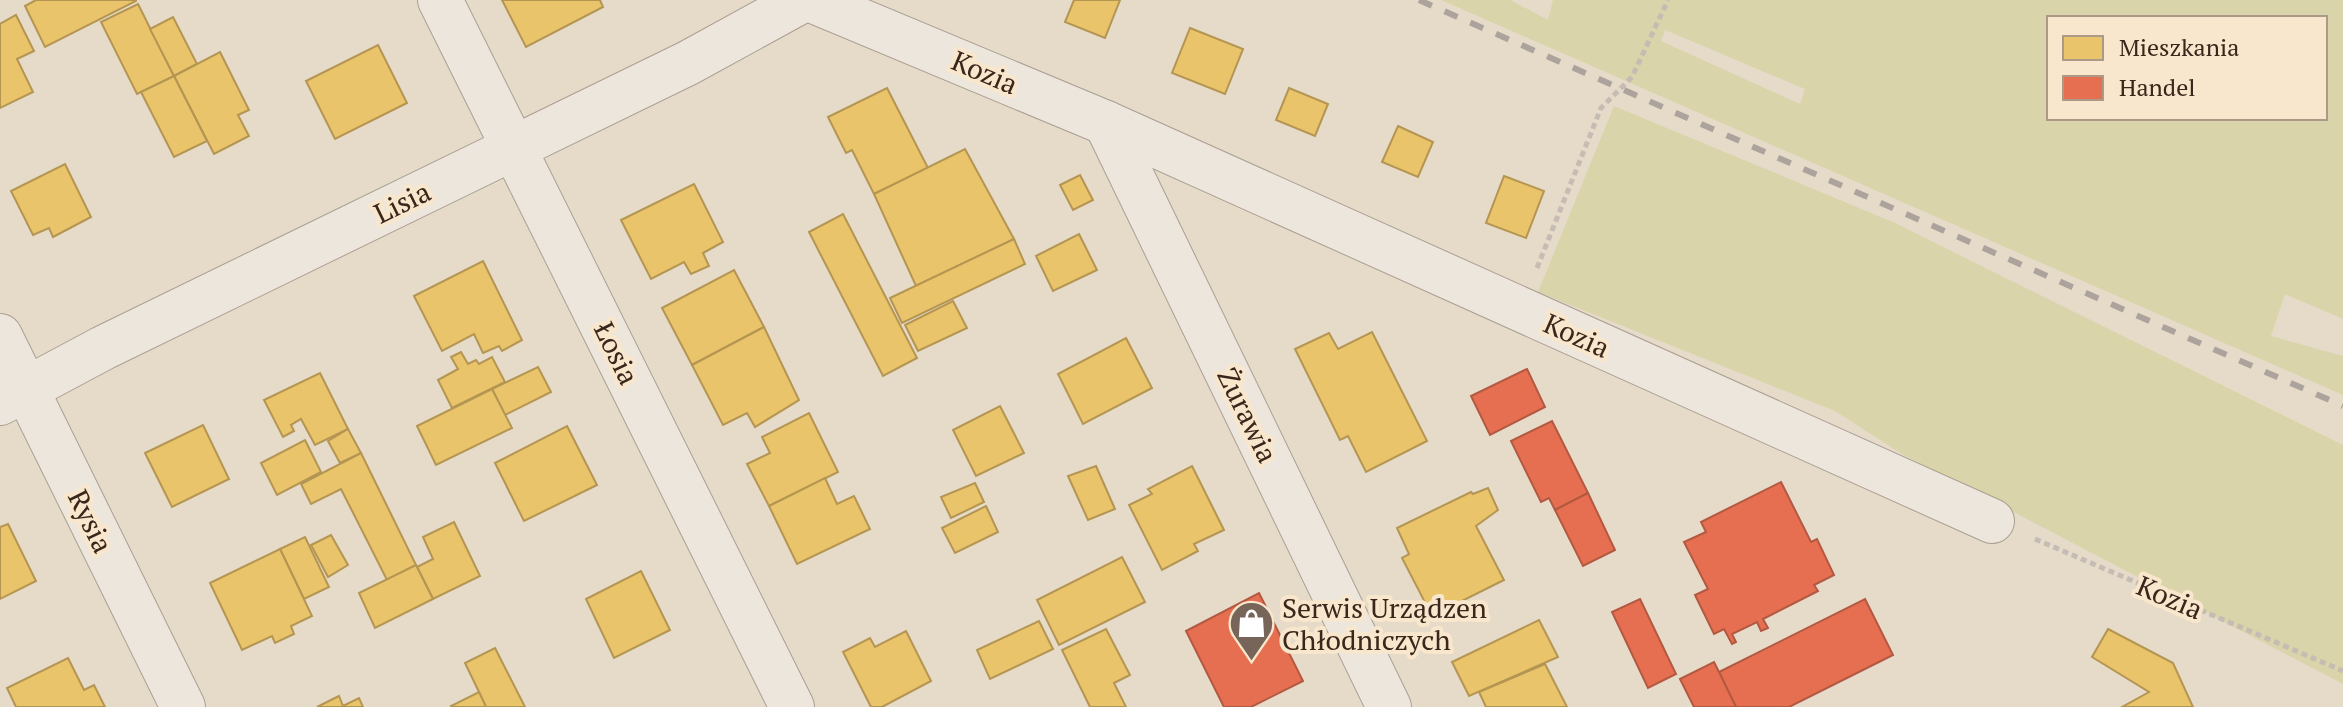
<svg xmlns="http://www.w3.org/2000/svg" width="2343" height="707" viewBox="0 0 2343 707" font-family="'PT Serif',serif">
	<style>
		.green { fill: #dad4aa; fill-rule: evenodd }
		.homes { fill: #e9c46a; stroke: #b49552; stroke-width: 2 }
		.shops { fill: #e76f51; stroke: #b35941; stroke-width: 2 }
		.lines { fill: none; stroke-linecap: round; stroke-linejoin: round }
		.minor-casing { stroke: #ab9f93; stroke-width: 46 }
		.path { stroke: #c5bcb3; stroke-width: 5; stroke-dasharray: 6 4; stroke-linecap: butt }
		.minor { stroke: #ede6dc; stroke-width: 44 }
		.rail { stroke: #aca49c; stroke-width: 6; stroke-dasharray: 14 14; stroke-linecap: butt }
		.labels { text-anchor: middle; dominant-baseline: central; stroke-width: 8; stroke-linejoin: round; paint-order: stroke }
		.street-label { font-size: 28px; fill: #3a261b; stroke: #f9e7cd }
		.poi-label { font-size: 28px; fill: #3a261b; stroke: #f9e7cd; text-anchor: start }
	</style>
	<rect width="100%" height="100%" fill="#e6dac9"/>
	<!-- green -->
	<g class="green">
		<path d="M1441 0H1510L1548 20 1553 0H2343V319L2285 294 2271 336 2343 356V395ZM2049 18H2325V118H2049ZM1665 30 1805 89 1800 104 1661 41Z"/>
		<polygon points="1614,106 1895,223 2343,445 2343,684 1902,454 1835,411 1538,292"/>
	</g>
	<!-- homes -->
	<g class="homes">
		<polygon points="36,0 136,0 136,1 45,47 25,6"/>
		<polygon points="502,0 600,0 603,7 526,47"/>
		<polygon points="1074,0 1120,0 1105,38 1065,22"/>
		<polygon points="138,4 174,76 137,94 101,22"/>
		<polygon points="16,15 34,51 17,59 33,92 0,108 0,24"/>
		<polygon points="173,17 197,64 174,76 150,29"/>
		<polygon points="1190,28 1243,49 1225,94 1172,73"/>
		<polygon points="378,45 407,103 335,139 306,81"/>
		<polygon points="220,52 249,110 238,115 249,136 214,154 174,76"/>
		<polygon points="174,76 207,141 174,157 141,92"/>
		<polygon points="887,88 928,168 874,194 852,150 846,153 828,117"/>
		<polygon points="1289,88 1328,104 1315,136 1276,120"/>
		<polygon points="1398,126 1433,142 1418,177 1382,162"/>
		<polygon points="965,149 1014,239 916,286 874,194"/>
		<polygon points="65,164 91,217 53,237 49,228 33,235 11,191"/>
		<polygon points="1080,175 1093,200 1073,210 1060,185"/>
		<polygon points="1504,176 1544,191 1526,238 1486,223"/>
		<polygon points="694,184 723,242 703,253 709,266 691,274 684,262 651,279 621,220"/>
		<polygon points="843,214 917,358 883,376 809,232"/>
		<polygon points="1079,234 1097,270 1053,291 1036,256"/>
		<polygon points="1014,239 1025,264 902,323 890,298"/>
		<polygon points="483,261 522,340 502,351 499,346 483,353 474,334 442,351 414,296"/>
		<polygon points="734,270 764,327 692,365 662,308"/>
		<polygon points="953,301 967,328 918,351 905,325"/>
		<polygon points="764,327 799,400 755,427 747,413 723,425 692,365"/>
		<polygon points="1372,332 1427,441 1366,472 1348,436 1340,440 1295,349 1329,333 1338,349"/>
		<polygon points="1126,338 1152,388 1083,424 1058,374"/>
		<polygon points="461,352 468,364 476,360 479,364 492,357 505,382 452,408 438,380 458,369 451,357"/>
		<polygon points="538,367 551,392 505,415 492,389"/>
		<polygon points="320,373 348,429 315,445 301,419 291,425 294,431 283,437 264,400"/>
		<polygon points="492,389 512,428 436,465 417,426"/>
		<polygon points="1000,406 1024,453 976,476 953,430"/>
		<polygon points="809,413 838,472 769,506 747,464 770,453 762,437"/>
		<polygon points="203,425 229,479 172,507 145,453"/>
		<polygon points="567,426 597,485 524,521 495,463"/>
		<polygon points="348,429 361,453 340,463 328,441"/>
		<polygon points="305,440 321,472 277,495 261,463"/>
		<polygon points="361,453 416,565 387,580 341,489 311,504 301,484"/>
		<polygon points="1096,466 1115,509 1088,520 1068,476"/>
		<polygon points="1192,466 1224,530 1194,544 1198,551 1162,570 1129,505 1152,494 1148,489"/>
		<polygon points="825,478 837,504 854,496 870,529 797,564 769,506"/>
		<polygon points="975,483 984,502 951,518 941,497"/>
		<polygon points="1488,488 1498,510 1476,526 1504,580 1432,616 1402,558 1409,554 1397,528 1471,492 1473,494"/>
		<polygon points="986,506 998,532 955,553 942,528"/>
		<polygon points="454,522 480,576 433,599 417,567 433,559 423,537"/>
		<polygon points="8,524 36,581 0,599 0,527"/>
		<polygon points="331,535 348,565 328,577 311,545"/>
		<polygon points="305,537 329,587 304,599 280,549"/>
		<polygon points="280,549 312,616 291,626 294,634 275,643 272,636 242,650 210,583"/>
		<polygon points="1122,557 1145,602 1059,645 1037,600"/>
		<polygon points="416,565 433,599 375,628 359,593"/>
		<polygon points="641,571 670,630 614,658 586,599"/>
		<polygon points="1539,620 1558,657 1469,696 1452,662"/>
		<polygon points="1039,621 1053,649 990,679 977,650"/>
		<polygon points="1106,629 1130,675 1114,683 1126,707 1090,707 1062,650"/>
		<polygon points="2108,629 2173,663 2193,707 2122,707 2149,692 2092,657"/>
		<polygon points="906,631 931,681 882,707 871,707 843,652 870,638 875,647"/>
		<polygon points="495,648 525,707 486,707 479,692 465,663"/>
		<polygon points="68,658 84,690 94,685 105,707 16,707 7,688"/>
		<polygon points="1545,664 1567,707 1486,707 1479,692"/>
		<polygon points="479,692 486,707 452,707 451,706"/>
		<polygon points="339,696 343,706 359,698 363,707 317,707"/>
	</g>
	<!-- shops -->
	<g class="shops">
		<polygon points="1527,369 1545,407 1490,435 1471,396"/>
		<polygon points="1552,421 1588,493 1555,510 1549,498 1541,502 1511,441"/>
		<polygon points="1781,482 1811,542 1817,539 1834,575 1814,585 1818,591 1763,619 1768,628 1761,631 1757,622 1732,634 1736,642 1732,644 1724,629 1714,634 1695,595 1708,589 1684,542 1706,532 1701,522"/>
		<polygon points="1588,493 1615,550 1583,566 1555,510"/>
		<polygon points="1259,593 1303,681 1251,707 1224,707 1186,631"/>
		<polygon points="1640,599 1676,674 1648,688 1612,612"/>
		<polygon points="1865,599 1893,655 1789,707 1736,707 1719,672"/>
		<polygon points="1714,662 1719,672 1736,707 1694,707 1680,679"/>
	</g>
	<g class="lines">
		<defs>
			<g id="minor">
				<polyline points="440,0 792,707"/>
				<polyline points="811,0 1106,123 1992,521"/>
				<polyline points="1106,123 1389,707"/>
				<polyline points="0,336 183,707"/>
				<polyline points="0,403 103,348 688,63 803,0"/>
			</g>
		</defs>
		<!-- minor casing -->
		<use href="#minor" class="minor-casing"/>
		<!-- path -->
		<g class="path">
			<polyline points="1537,268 1601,108 1632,77 1668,0"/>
			<polyline points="2035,539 2343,671"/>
		</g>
		<!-- minor -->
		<use href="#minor" class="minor"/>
		<!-- rail -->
		<polyline class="rail" points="1419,0 2343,406"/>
	</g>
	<!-- icons -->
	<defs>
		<symbol id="shop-pin" viewBox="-11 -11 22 30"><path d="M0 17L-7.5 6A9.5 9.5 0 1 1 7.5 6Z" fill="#766558" stroke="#f9e7cd"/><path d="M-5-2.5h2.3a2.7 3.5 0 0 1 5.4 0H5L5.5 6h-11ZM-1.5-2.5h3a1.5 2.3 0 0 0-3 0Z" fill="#fff"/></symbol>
	</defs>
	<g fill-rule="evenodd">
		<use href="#shop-pin" x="1226" y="598" width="51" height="69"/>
	</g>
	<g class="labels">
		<!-- street labels -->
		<g class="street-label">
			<text transform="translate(985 72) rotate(23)">Kozia</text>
			<text transform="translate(402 202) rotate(-26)">Lisia</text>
			<text transform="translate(1577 335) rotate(24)">Kozia</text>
			<text transform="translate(617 353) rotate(64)">Łosia</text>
			<text transform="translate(1248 415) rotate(64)">Żurawia</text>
			<text transform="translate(91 521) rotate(64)">Rysia</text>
			<text transform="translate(2170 597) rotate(23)">Kozia</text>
		</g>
		<!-- poi labels -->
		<g class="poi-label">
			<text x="1282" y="607">Serwis Urządzen<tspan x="1282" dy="32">Chłodniczych</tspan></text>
		</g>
	</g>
	<!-- legend -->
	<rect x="2047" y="16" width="280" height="104" fill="#f9e7cd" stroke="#ad9a86" stroke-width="2"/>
	<rect x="2063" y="36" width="40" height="24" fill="#e9c46a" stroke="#ad9a86" stroke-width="2"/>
	<text x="2119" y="56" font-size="24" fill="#3a261b">Mieszkania</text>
	<rect x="2063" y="76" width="40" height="24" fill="#e76f51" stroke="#ad9a86" stroke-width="2"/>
	<text x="2119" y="96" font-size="24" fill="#3a261b">Handel</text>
</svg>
